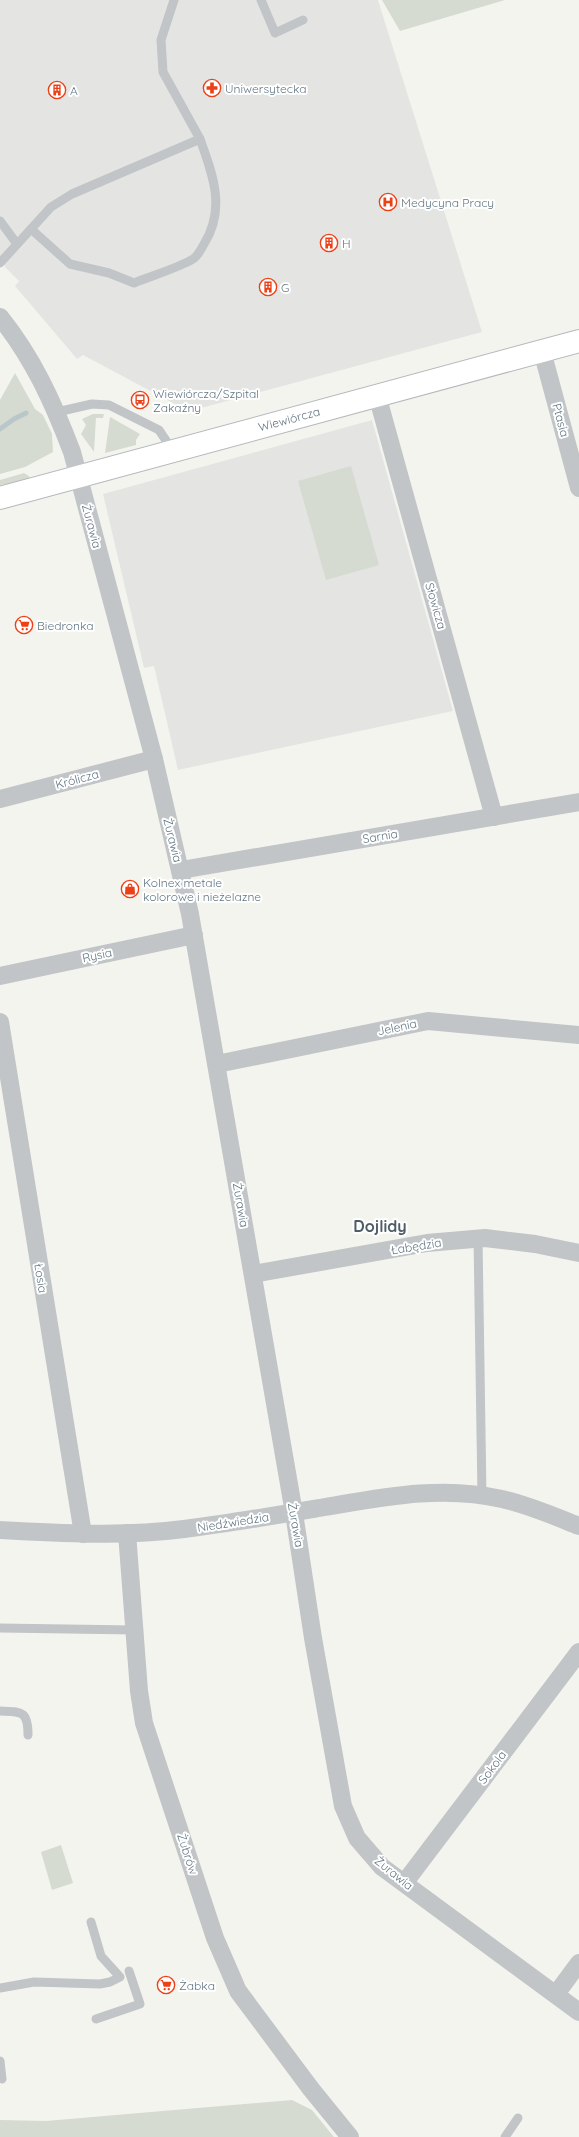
<svg xmlns="http://www.w3.org/2000/svg" width="579" height="2137" viewBox="0 0 579 2137" font-family="Quicksand,sans-serif">
	<style>
		.built { fill: #e4e5e3 }
		.green { fill: #d5dbd0 }
		.lines { fill: none; stroke-linecap: round; stroke-linejoin: round }
		.stream { stroke: #b9c7cb; stroke-width: 5 }
		.secondary-casing { stroke: #b3b9bd; stroke-width: 24 }
		.lane { stroke: #c1c5c8; stroke-width: 9 }
		.street { stroke: #c1c5c8; stroke-width: 18 }
		.secondary { stroke: #fff; stroke-width: 22 }
		.labels { text-anchor: middle; dominant-baseline: central; stroke-width: 4; stroke-linejoin: round; paint-order: stroke }
		.poi-label { font-size: 12px; fill: #617582; stroke: #fff; text-anchor: start }
		.street-label { font-size: 12px; fill: #617582; stroke: #fff }
		.district-label { font-size: 16px; font-weight: bold; fill: #4f5d67; stroke: #fff }
	</style>
	<rect width="100%" height="100%" fill="#f4f4ef"/>
	<!-- built -->
	<g class="built">
		<polygon points="0,0 378,0 482,332 205,407 186,410 83,355 77,359 15,286 19,281 5,267 3,259 0,256"/>
		<polygon points="372,420 453,711 178,770 154,666 144,668 103,494"/>
	</g>
	<!-- green -->
	<g class="green">
		<polygon points="382,0 505,0 400,31"/>
		<polygon points="15,373 35,409 43,415 52,434 53,452 25,467 0,474 0,400"/>
		<polygon points="93,414 104,414 103,418 96,418 94,452 81,434 86,425 82,419"/>
		<polygon points="110,417 140,434 136,440 136,445 105,453"/>
		<polygon points="351,466 379,565 326,580 298,481"/>
		<polygon points="24,473 29,476 31,481 0,485 0,480"/>
		<polygon points="61,1845 73,1883 52,1890 41,1852"/>
		<polygon points="292,2100 312,2110 334,2137 0,2137 0,2120 46,2121"/>
	</g>
	<g class="lines">
		<!-- stream -->
		<polyline class="stream" points="0,429 14,419 26,413"/>
		<defs>
			<polyline id="secondary" points="0,498 579,341"/>
		</defs>
		<!-- secondary casing -->
		<use href="#secondary" class="secondary-casing"/>
		<!-- lane -->
		<g class="lane">
			<polyline points="261,0 275,33 303,20"/>
			<polyline points="0,221 17,244"/>
			<path d="M31 229 70 264 109 273 134 283C151 276 178 268 193 259 198 256 201 249 204 244 226 209 213 175 200 139"/>
			<polyline points="0,263 51,207 72,194 200,139 163,72 161,40 174,0"/>
			<polyline points="57,412 92,404 109,405 159,430 173,451"/>
			<polyline points="478,1238 482,1496"/>
			<polyline points="0,1628 135,1630"/>
			<path d="M0 1711C21 1712 28 1710 28 1735"/>
			<polyline points="0,1988 34,1982 100,1984 110,1982 120,1977 101,1956 91,1922"/>
			<polyline points="96,2019 140,2004 129,1971"/>
			<polyline points="0,2061 2,2079"/>
			<polyline points="505,2137 518,2118"/>
		</g>
		<!-- street -->
		<g class="street">
			<path d="M0 317C33 358 53 402 72 452L154 759 190 914 294 1513 313 1638 343 1806 357 1838 382 1867 579 2012"/>
			<polyline points="542,351 579,488"/>
			<polyline points="377,395 494,817"/>
			<polyline points="0,799 154,759"/>
			<polyline points="181,870 579,802"/>
			<polyline points="0,976 194,935"/>
			<polyline points="0,1022 83,1534"/>
			<polyline points="217,1064 428,1021 579,1035"/>
			<polyline points="253,1274 427,1243 485,1238 535,1244 579,1253"/>
			<path d="M0 1530C61 1533 123 1537 184 1529 232 1523 278 1515 325 1507 384 1497 443 1485 502 1499 529 1505 554 1516 579 1526"/>
			<polyline points="127,1533 139,1691 144,1723 215,1938 238,1991 311,2089 350,2137"/>
			<polyline points="405,1882 579,1652"/>
			<polyline points="556,1994 579,1963"/>
		</g>
		<!-- secondary -->
		<use href="#secondary" class="secondary"/>
	</g>
	<!-- icons -->
	<defs>
		<symbol id="pharmacy-ring" viewBox="-11 -11 22 22"><circle r="9.5" fill="#fff" stroke="#ec4017" stroke-width="1.5"/><path d="M-2-6h4v4h4v4h-4v4h-4v-4h-4v-4h4Z" fill="#ec4017"/></symbol>
		<symbol id="building-ring" viewBox="-11 -11 22 22"><circle r="9.5" fill="#fff" stroke="#ec4017" stroke-width="1.5"/><path d="M-4-6H4V6H1V3H-1V6H-4ZM-2.5-4.3h1.7v1.8h-1.7ZM.8-4.3h1.7v1.8H.8ZM-2.5-1h1.7V.8h-1.7ZM.8-1h1.7V.8H.8Z" fill="#ec4017"/></symbol>
		<symbol id="hospital-ring" viewBox="-11 -11 22 22"><circle r="9.5" fill="#fff" stroke="#ec4017" stroke-width="1.5"/><path d="M-5-5h3v3.5h4V-5h3V5h-3V1.5h-4V5h-3Z" fill="#ec4017"/></symbol>
		<symbol id="bus-ring" viewBox="-11 -11 22 22"><circle r="9.5" fill="#fff" stroke="#ec4017" stroke-width="1.5"/><path d="M-5-6H5V4H4V6H2V4H-2V6H-4V4H-5ZM-3.5-4V0h7V-4ZM-3.5 1.2v1.5H-2V1.2ZM2 1.2v1.5H3.5V1.2Z" fill="#ec4017"/></symbol>
		<symbol id="supermarket-ring" viewBox="-11 -11 22 22"><circle r="9.5" fill="#fff" stroke="#ec4017" stroke-width="1.5"/><path d="M-6-5.5h2.5l.6 2H6L4.5 2H-2.5L-4.4-4H-6ZM-1.5 3.2a1.3 1.3 0 1 0 .1 0ZM3 3.2a1.3 1.3 0 1 0 .1 0Z" fill="#ec4017"/></symbol>
		<symbol id="shop-ring" viewBox="-11 -11 22 22"><circle r="9.5" fill="#fff" stroke="#ec4017" stroke-width="1.5"/><path d="M-5-2.5h2.3a2.7 3.5 0 0 1 5.4 0H5L5.5 6h-11ZM-1.5-2.5h3a1.5 2.3 0 0 0-3 0Z" fill="#ec4017"/></symbol>
	</defs>
	<g fill-rule="evenodd">
		<use href="#pharmacy-ring" x="202" y="78" width="20" height="20"/>
		<use href="#building-ring" x="47" y="80" width="20" height="20"/>
		<use href="#hospital-ring" x="378" y="192" width="20" height="20"/>
		<use href="#building-ring" x="319" y="233" width="20" height="20"/>
		<use href="#building-ring" x="258" y="277" width="20" height="20"/>
		<use href="#bus-ring" x="130" y="390" width="20" height="20"/>
		<use href="#supermarket-ring" x="14" y="615" width="20" height="20"/>
		<use href="#shop-ring" x="120" y="879" width="20" height="20"/>
		<use href="#supermarket-ring" x="156" y="1975" width="20" height="20"/>
	</g>
	<g class="labels">
		<!-- poi labels -->
		<g class="poi-label">
			<text x="225" y="88">Uniwersytecka</text>
			<text x="70" y="90">A</text>
			<text x="401" y="202">Medycyna Pracy</text>
			<text x="342" y="243">H</text>
			<text x="281" y="287">G</text>
			<text x="153" y="393">Wiewiórcza/Szpital<tspan x="153" dy="14">Zakaźny</tspan></text>
			<text x="37" y="625">Biedronka</text>
			<text x="143" y="882">Kolnex metale<tspan x="143" dy="14">kolorowe i nieżelazne</tspan></text>
			<text x="179" y="1985">Żabka</text>
		</g>
		<!-- street labels -->
		<g class="street-label">
			<text transform="translate(289 419) rotate(-15)">Wiewiórcza</text>
			<text transform="translate(561 420) rotate(75)">Ptasia</text>
			<text transform="translate(92 526) rotate(75)">Żurawia</text>
			<text transform="translate(436 606) rotate(74)">Słowicza</text>
			<text transform="translate(77 779) rotate(-15)">Królicza</text>
			<text transform="translate(380 836) rotate(-9)">Sarnia</text>
			<text transform="translate(173 840) rotate(76)">Żurawia</text>
			<text transform="translate(97 955) rotate(-12)">Rysia</text>
			<text transform="translate(397 1027) rotate(-12)">Jelenia</text>
			<text transform="translate(241 1205) rotate(80)">Żurawia</text>
			<text transform="translate(416 1246) rotate(-9)">Łabędzia</text>
			<text transform="translate(41 1278) rotate(81)">Łosia</text>
			<text transform="translate(233 1522) rotate(-9)">Niedźwiedzia</text>
			<text transform="translate(296 1525) rotate(80)">Żurawia</text>
			<text transform="translate(492 1767) rotate(-53)">Sokola</text>
			<text transform="translate(188 1854) rotate(72)">Żubrów</text>
			<text transform="translate(394 1873) rotate(39)">Żurawia</text>
		</g>
		<!-- district labels -->
		<g class="district-label">
			<text x="380" y="1226">Dojlidy</text>
		</g>
	</g>
</svg>
